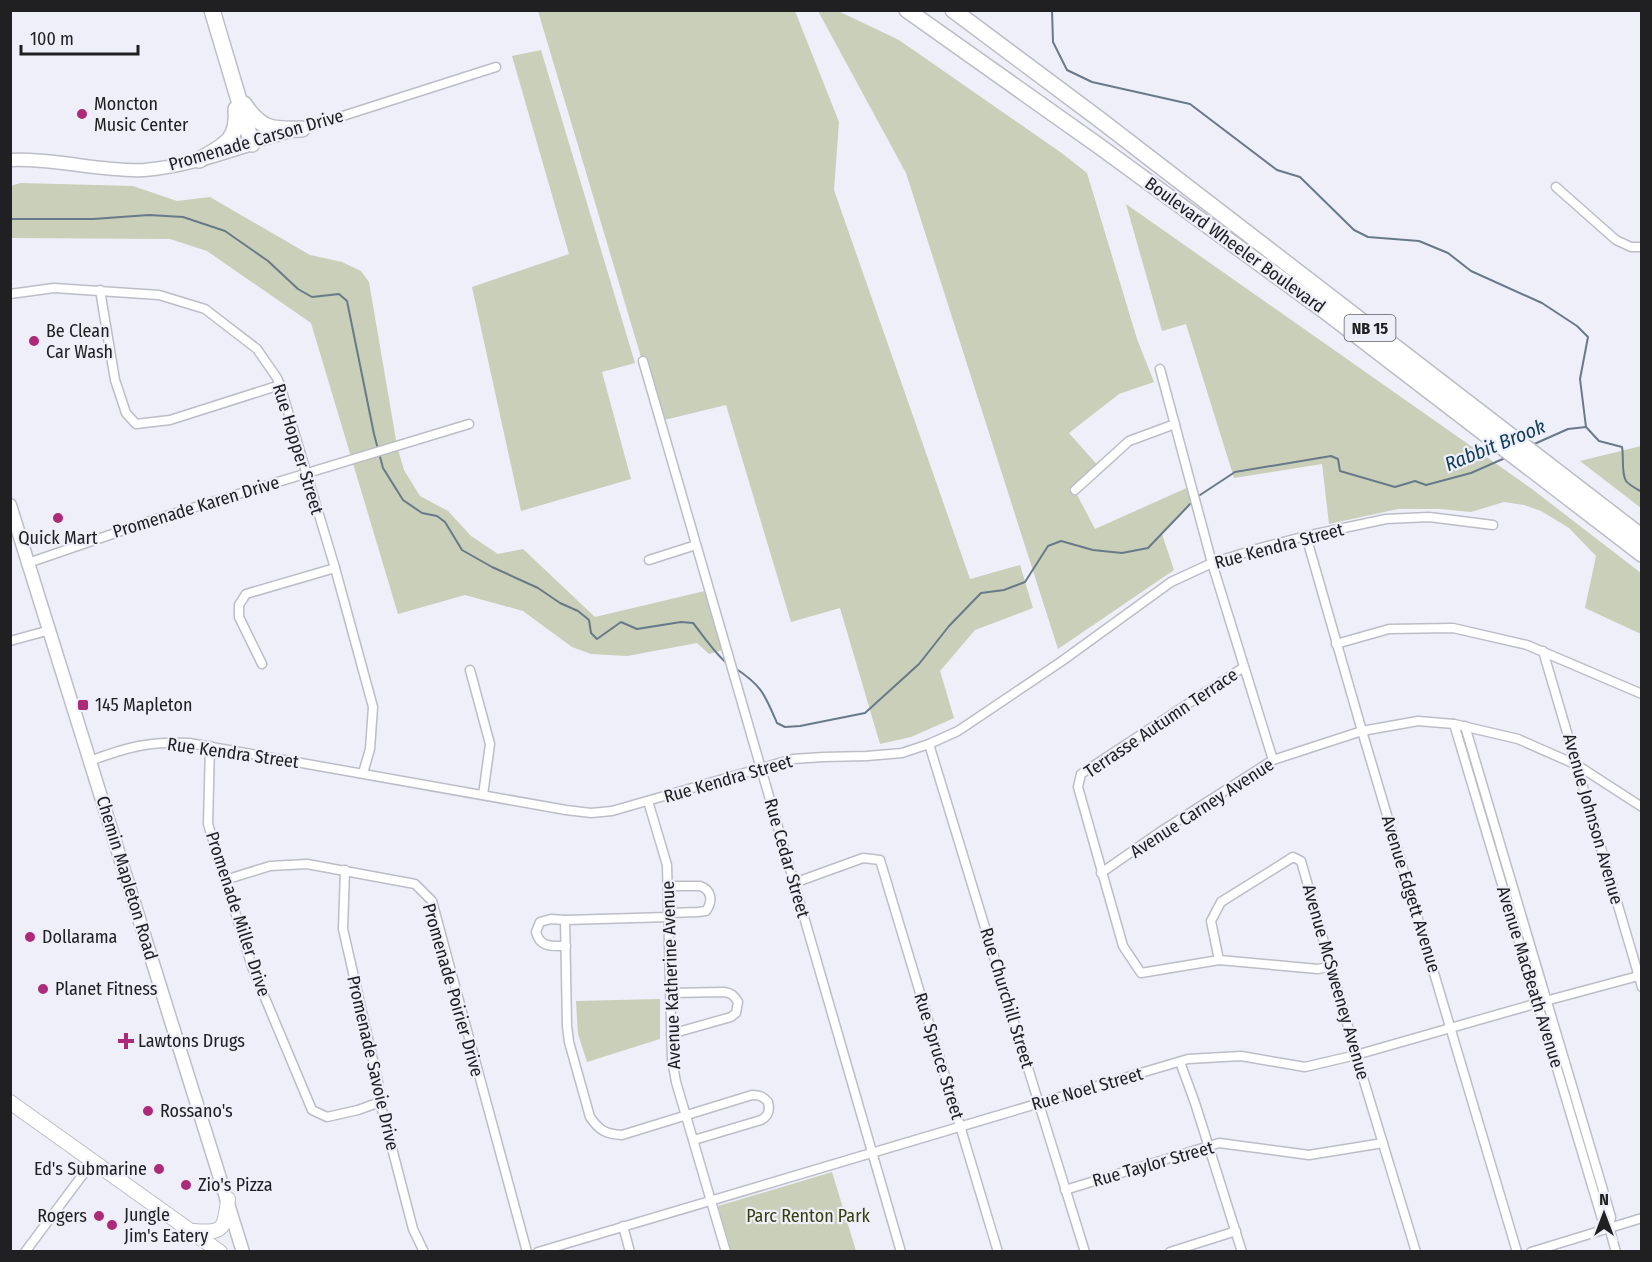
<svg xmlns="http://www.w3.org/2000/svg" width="1652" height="1262" viewBox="0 0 1652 1262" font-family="'Fira Sans Condensed',sans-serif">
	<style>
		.green { fill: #c9cfb8 }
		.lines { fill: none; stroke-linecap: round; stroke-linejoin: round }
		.stream { stroke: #687a8a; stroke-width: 2 }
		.street-casing { stroke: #bcbdc7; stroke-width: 11 }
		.secondary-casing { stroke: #bcbdc7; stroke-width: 15 }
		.primary-casing { stroke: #bcbdc7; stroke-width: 16 }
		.highway-casing { stroke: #bcbdc7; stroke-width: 18 }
		.street { stroke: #fff; stroke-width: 8 }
		.secondary { stroke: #fff; stroke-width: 12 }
		.primary { stroke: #fff; stroke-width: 14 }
		.highway { stroke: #fff; stroke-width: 15 }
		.poi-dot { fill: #ac2a77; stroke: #eeeff9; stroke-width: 2 }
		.labels { text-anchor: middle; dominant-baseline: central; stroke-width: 4.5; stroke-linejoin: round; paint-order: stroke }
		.shield { fill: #eeeff9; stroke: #5e5e63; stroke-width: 1.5 }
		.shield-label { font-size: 16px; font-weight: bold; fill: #202023 }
		.poi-label { font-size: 18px; fill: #202023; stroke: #eeeff9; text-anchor: start }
		.street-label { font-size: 18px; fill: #202023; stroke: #eeeff9 }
		.park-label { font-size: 18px; fill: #353e0c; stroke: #eeeff9 }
		.water-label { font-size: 20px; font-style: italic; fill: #0e3c5b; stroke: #eeeff9 }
	</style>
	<rect width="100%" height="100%" fill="#eeeff9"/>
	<!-- green -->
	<g class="green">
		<polygon points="538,11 795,11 839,122 834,190 970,579 1020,565 1033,608 975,630 940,671 954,718 911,737 880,744 840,608 791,622 726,405 660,421"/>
		<polygon points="818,11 838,11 899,40 1063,154 1087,173 1137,339 1154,382 1119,394 1069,433 1100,468 1075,491 1095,529 1191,486 1195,499 1162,534 1174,570 1058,649 906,173"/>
		<polygon points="541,50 635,363 602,372 631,479 521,511 472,287 569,254 512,56"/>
		<polygon points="21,183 133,186 177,201 210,197 310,255 342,262 361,271 369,282 397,446 404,470 420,496 448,511 471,536 498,554 523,549 595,617 709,590 726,649 709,654 697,643 627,656 591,654 572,647 523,611 465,595 398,614 311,323 207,251 170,239 11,238 10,186"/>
		<polygon points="1126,204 1532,489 1641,573 1641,634 1585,608 1596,556 1569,528 1541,511 1524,505 1504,502 1471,512 1441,509 1398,509 1329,524 1322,464 1234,478 1186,324 1162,331"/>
		<polygon points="1641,446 1641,508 1580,461"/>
		<polygon points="660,999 660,1039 587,1062 578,1034 576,1001"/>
		<polygon points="832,1172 856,1251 731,1251 718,1206"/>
	</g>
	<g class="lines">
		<!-- stream -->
		<g class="stream">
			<path d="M1052 10 1053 42 1067 70 1092 82 1190 104 1277 170 1300 177 1354 230 1368 237 1419 241 1448 253 1471 271 1542 303 1577 326 1588 337 1580 379 1586 427 1599 441 1622 447C1624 456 1621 473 1626 481 1629 485 1637 489 1642 492"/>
			<path d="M10 219H93L149 215 183 217 225 231 268 261 298 289 312 297 339 294 347 301 374 434 383 468 403 500 422 513 437 516 445 522 462 550 492 567 538 588 560 603 578 611 589 620 591 633 597 639 621 622 637 629 681 622 693 623C702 634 717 656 727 663"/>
			<polyline points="1532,445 1568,429 1586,427"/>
			<polyline points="1197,497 1235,472 1331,456 1338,459 1340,471 1395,487 1415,481 1426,485 1471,473 1505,458"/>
			<path d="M735 668C762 686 764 693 777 723L785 727 800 726 865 713 919 664 949 626 981 593 1004 590 1025 582 1048 546 1061 541 1093 550 1122 553 1148 548 1193 501"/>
		</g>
		<defs>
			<g id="street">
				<polyline points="299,130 496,67"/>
				<polyline points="252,144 287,134"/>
				<polyline points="1556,187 1616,240 1631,247 1642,247"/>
				<polyline points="100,290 115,380 126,413 136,424 170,420 280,385"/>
				<polyline points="10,294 54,288 159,295 205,309 257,349 277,378 280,385 335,568 373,707 370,749 363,773"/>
				<polyline points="643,361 901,1252"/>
				<polyline points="1160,369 1212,563 1273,760"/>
				<polyline points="1075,490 1129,441 1175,424"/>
				<polyline points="1306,536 1362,731 1517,1252"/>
				<polyline points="649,560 696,545"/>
				<polyline points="28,563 156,519 469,424"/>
				<polyline points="10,641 50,630"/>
				<polyline points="1336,644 1389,629 1453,628 1527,645 1642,694"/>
				<polyline points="1543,651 1642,987"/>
				<polyline points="262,664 239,617 239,605 246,594 335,568"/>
				<polyline points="1244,667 1081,774 1078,787 1123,946 1141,973 1219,960 1318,969 1331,966"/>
				<polyline points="470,670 490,744 483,795"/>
				<polyline points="1454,724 1602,1219 1609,1227"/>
				<polyline points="1465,726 1611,1217 1609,1227 1616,1252"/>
				<polyline points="929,744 1039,1104 1085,1252"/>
				<polyline points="210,746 208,824 252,967 312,1110 327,1117 358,1110 380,1102"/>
				<path d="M90 761C127 747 150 741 189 743L566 810 591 813 612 811 793 759 823 757 867 756 902 753 929 744 958 731 1062 661 1171 582 1212 563 1260 548 1306 536 1386 519 1429 517 1493 525"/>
				<polyline points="648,801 667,865 672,1060 676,1082 726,1252"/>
				<polyline points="345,870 343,929 378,1082 380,1102 413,1229 424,1252"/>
				<polyline points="1101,873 1160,832 1273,760 1362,731 1418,721 1454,724 1518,739 1577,765 1642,807"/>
				<polyline points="225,880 270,866 307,864 415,884 432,901 527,1252"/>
				<polyline points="794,883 863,858 880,860 998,1252"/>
				<path d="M668 886H700C712 890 713 901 706 911L698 912 669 913"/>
				<path d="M669 917 565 920 567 1026 569 1042 590 1117C599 1130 605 1134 622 1135L752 1095C759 1095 763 1096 768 1102 770 1110 769 1116 761 1120L694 1140"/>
				<path d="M565 920 551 919 540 922 536 932C540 948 552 946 566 946"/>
				<polyline points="1219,960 1211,921 1221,902 1293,857 1301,861 1356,1055 1416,1252"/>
				<path d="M671 993 724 992C731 993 734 995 738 1002L736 1013 731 1017 671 1034"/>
				<polyline points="1180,1062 1195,1103 1242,1252"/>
				<polyline points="1065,1190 1219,1143 1309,1155 1383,1143"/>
				<polyline points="623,1226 630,1252"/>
				<polyline points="25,1252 93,1161"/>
				<polyline points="538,1252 1188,1059 1241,1056 1305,1067 1356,1055 1538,1003 1642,975"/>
				<polyline points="1170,1252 1236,1231"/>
				<polyline points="1531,1252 1642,1218"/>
			</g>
			<g id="secondary">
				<path d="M10 160C56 158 101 172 144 170 182 167 217 155 252 144"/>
				<polyline points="10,505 243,1252"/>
			</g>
			<g id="primary">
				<polyline points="10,1102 220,1252"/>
				<path d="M194 1231C225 1234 225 1227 228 1199"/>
			</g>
			<g id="highway">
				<polyline points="212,10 252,144"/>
				<polyline points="907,10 1099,146 1329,314 1642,554"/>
				<polyline points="953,10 1099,119 1642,537"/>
				<path d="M244 104C261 130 273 130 302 129"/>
				<path d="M199 160C223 146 239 141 236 109"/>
			</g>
		</defs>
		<!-- street casing -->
		<use href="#street" class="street-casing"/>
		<!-- secondary casing -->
		<use href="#secondary" class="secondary-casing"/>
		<!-- primary casing -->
		<use href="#primary" class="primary-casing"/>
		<!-- highway casing -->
		<use href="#highway" class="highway-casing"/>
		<!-- street -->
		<use href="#street" class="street"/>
		<!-- secondary -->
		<use href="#secondary" class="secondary"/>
		<!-- primary -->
		<use href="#primary" class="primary"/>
		<!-- highway -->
		<use href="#highway" class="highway"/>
	</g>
	<!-- markers -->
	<g class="poi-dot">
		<circle cx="82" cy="114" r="6"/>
		<circle cx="34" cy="341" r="6"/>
		<circle cx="58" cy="518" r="6"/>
		<rect x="77" y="699" width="12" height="12" rx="3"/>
		<circle cx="30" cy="937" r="6"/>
		<circle cx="43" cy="989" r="6"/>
		<path d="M123 1032h6v6h6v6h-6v6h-6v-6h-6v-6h6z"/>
		<circle cx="148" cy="1111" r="6"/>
		<circle cx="159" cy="1169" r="6"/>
		<circle cx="186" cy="1185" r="6"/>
		<circle cx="99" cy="1216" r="6"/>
		<circle cx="112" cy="1225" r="6"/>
	</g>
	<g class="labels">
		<!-- shield labels -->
		<rect class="shield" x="1344.5" y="315" width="51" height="26" rx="4.5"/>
		<g class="shield-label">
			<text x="1370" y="328">NB 15</text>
		</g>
		<!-- poi labels -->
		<g class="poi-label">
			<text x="94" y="104">Moncton<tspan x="94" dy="21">Music Center</tspan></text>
			<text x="46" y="331">Be Clean<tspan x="46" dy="21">Car Wash</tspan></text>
			<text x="58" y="538" text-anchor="middle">Quick Mart</text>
			<text x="95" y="705">145 Mapleton</text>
			<text x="42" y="937">Dollarama</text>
			<text x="55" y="989">Planet Fitness</text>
			<text x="138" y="1041">Lawtons Drugs</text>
			<text x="160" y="1111">Rossano's</text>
			<text x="147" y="1169" text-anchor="end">Ed's Submarine</text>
			<text x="198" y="1185">Zio's Pizza</text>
			<text x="124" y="1215">Jungle<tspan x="124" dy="21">Jim's Eatery</tspan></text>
			<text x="87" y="1216" text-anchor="end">Rogers</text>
		</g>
		<!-- street labels -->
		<g class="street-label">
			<text transform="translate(256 140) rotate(-16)">Promenade Carson Drive</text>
			<text transform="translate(1235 245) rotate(36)">Boulevard Wheeler Boulevard</text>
			<text transform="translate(298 449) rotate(73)">Rue Hopper Street</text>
			<text transform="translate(196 507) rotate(-17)">Promenade Karen Drive</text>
			<text transform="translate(1279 546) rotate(-15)">Rue Kendra Street</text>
			<text transform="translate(1161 723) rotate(-34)">Terrasse Autumn Terrace</text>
			<text transform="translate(233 753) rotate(8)">Rue Kendra Street</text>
			<text transform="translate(728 779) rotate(-16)">Rue Kendra Street</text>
			<text transform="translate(1202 808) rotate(-33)">Avenue Carney Avenue</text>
			<text transform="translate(1593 819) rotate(74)">Avenue Johnson Avenue</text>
			<text transform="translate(787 858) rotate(74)">Rue Cedar Street</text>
			<text transform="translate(127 878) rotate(73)">Chemin Mapleton Road</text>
			<text transform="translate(1411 894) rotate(73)">Avenue Edgett Avenue</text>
			<text transform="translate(238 914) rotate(72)">Promenade Miller Drive</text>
			<text transform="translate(671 975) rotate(-92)">Avenue Katherine Avenue</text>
			<text transform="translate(1530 977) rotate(73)">Avenue MacBeath Avenue</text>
			<text transform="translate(1336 982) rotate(74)">Avenue McSweeney Avenue</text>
			<text transform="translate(453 990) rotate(74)">Promenade Poirier Drive</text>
			<text transform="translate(1007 998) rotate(73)">Rue Churchill Street</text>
			<text transform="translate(939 1056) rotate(73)">Rue Spruce Street</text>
			<text transform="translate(373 1063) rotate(77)">Promenade Savoie Drive</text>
			<text transform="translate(1087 1089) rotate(-16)">Rue Noel Street</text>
			<text transform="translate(1153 1164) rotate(-16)">Rue Taylor Street</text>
		</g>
		<!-- park labels -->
		<g class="park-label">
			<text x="808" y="1216">Parc Renton Park</text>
		</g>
		<!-- water labels -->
		<g class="water-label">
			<text transform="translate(1495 445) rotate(-22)">Rabbit Brook</text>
		</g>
	</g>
	<!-- border -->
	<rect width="1652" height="1262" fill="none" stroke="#202023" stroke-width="24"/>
	<!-- north arrow -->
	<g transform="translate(1604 1214)" stroke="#eeeff9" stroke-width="4.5" paint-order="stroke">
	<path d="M0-4.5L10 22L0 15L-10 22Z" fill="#202023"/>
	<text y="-9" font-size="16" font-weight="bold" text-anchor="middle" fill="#202023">N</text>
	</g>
	<!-- scale -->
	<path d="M21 45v9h117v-9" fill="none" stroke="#202023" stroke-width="3"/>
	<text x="30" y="45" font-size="18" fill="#202023" stroke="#eeeff9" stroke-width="4.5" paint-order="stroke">100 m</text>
</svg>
